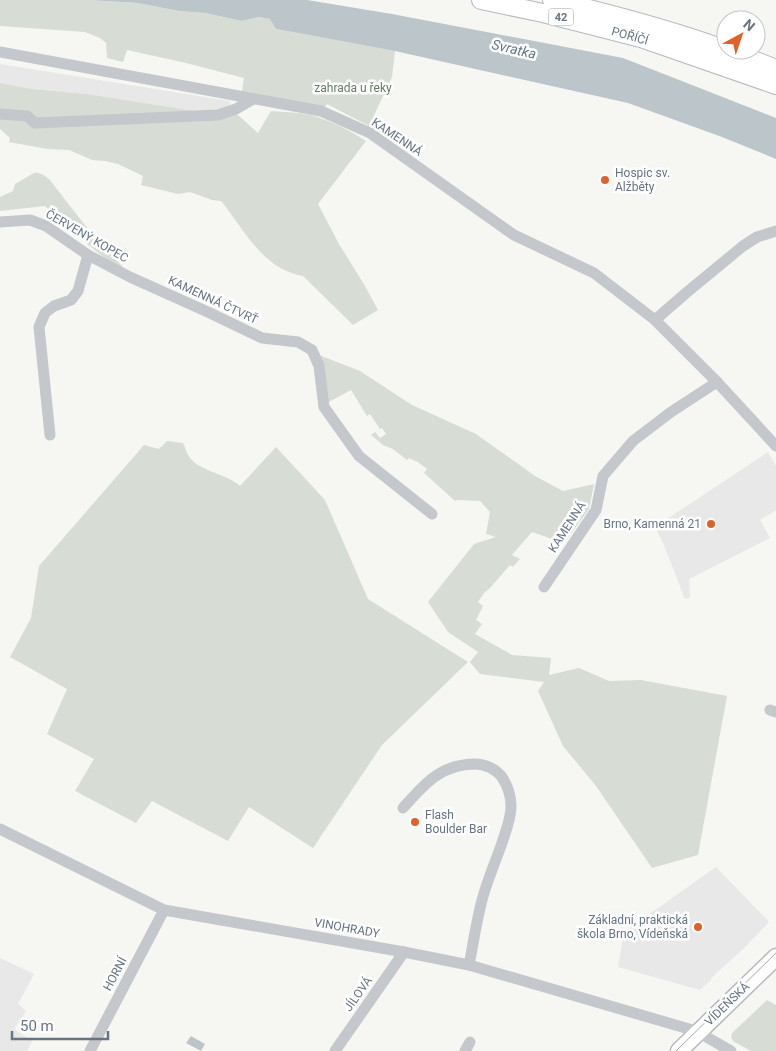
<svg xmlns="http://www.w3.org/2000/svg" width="776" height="1051" viewBox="0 0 776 1051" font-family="Roboto,sans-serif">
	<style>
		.built { fill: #e7e8e7 }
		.green { fill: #d7ddd4 }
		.water { fill: #bcc5ca }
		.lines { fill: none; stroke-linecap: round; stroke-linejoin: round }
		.secondary-casing { stroke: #b4b9be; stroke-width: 19 }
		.primary-casing { stroke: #b5b9bd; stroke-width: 20 }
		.minor { stroke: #c4c7cb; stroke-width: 11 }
		.secondary { stroke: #fff; stroke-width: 16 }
		.primary { stroke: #fff; stroke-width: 18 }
		.tram { stroke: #a3a8ae; stroke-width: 1 }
		.poi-dot { fill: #df622b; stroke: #fff; stroke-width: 2 }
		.labels { text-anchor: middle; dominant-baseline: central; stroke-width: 5; stroke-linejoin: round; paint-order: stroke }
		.shield { fill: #fff; stroke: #949ea9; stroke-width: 1 }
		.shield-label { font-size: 11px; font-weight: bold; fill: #667484 }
		.street-label { font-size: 12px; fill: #667484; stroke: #fff }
		.park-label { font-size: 12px; fill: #687b65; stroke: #fff }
		.poi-label { font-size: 12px; fill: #667484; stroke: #fff; text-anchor: start }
		.water-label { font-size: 14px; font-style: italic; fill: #627680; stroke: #fff }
	</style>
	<rect width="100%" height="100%" fill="#f6f6f3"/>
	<!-- built -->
	<g class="built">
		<polygon points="0,64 230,101 230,108 217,110 195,111 87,94 32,89 0,83"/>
		<polygon points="768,452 776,466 776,510 760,520 770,538 689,579 690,597 685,599 664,545 655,527"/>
		<polygon points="716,867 769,922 744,948 711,978 712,979 700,990 618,967 624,932"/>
		<polygon points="0,958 34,974 18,1004 26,1011 14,1029 32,1041 27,1051 0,1051"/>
	</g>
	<!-- green -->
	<g class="green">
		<polygon points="0,0 88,0 138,3 179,11 205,13 242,21 258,17 270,19 276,29 395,51 392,77 369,126 327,104 325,107 242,91 244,78 186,63 127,50 123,62 107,58 106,43 100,38 85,32 0,26"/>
		<path d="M0 83 32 89 87 94 195 111 217 110 230 108 258 133 271 111C284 112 297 112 310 115 330 120 349 130 366 141L318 204 339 244 365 286 378 310 353 325 303 276C262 269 245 230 221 201L212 200 190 192 178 194 141 185 143 176 118 164 105 161 92 160 69 150 47 149 9 142 10 138 0 129Z"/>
		<path d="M34 173C40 172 45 176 49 179L95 238 123 267 115 265 96 251 76 235 45 206 0 211V197L13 191 15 184Z"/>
		<polygon points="319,355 360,371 412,405 476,434 535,476 563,491 594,484 589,509 564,543 532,532 512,555 520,559 513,567 510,565 490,588 484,593 478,602 483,606 476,620 482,624 475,634 512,655 551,658 549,675 579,668 609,681 641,680 727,696 698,855 652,868 596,786 563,746 538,691 544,682 480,674 470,662 478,652 448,632 428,602 474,544 496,537 486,534 490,512 480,501 457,500 455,501 424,473 427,469 418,462 409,458 407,460 393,449 383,445 371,435 375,432 380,438 386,434 382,428 380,429 370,414 367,416 351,390 327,403"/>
		<path d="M167 441 183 443C185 447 186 451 188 455 198 472 226 473 240 486L276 447 325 500 368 599 468 662 382 745 313 848 249 807 228 841 152 801 136 823 75 791 94 759 47 734 67 689 10 657 31 618 39 566 144 445 159 449Z"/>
		<polygon points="767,1000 776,1005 776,1051 751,1051 733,1041 731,1037 732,1033"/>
	</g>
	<!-- water -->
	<g class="water">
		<polygon points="88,0 307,0 392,14 623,58 776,118 776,159 722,137 628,103 395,51 276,29 270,19 258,17 242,21 205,13 179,11 138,3"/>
		<polygon points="191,1036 205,1044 201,1051 186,1043"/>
	</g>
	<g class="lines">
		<defs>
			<polyline id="secondary" points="679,1051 776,957"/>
			<g id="primary">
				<polyline points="481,0 543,13 641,38 776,85"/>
				<path d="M552 0C607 13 661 27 715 46 735 53 756 61 776 69"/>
			</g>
		</defs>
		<!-- secondary casing -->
		<use href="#secondary" class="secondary-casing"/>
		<!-- primary casing -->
		<use href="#primary" class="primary-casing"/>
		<!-- minor -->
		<g class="minor">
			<polyline points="0,52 321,111 370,133 514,235 594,273 655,320 717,382 776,446"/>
			<polyline points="0,114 27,116 35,123 218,115 236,109 253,99"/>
			<polyline points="0,222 30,220 46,226 88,255 130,277 210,313 262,338 298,342 312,350 319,366 324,407 359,456 432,514"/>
			<polyline points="655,320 686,293 743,246 757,237 776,231"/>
			<polyline points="50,435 39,327 45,313 54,306 71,300 78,291 88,255"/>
			<polyline points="544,587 596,510 603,476 633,441 671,412 717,382"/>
			<polyline points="770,710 776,712"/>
			<path d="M403 808C424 784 441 764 475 764 485 764 496 769 502 777 507 785 511 796 511 806 511 819 506 830 502 843 495 863 486 883 481 904 476 924 473 945 469 965"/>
			<polyline points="0,829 164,910 404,952 469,965 696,1031 731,1051"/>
			<polyline points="90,1051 164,910"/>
			<polyline points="335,1051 404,952"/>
			<polyline points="465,1051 470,1042"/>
		</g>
		<!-- secondary -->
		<use href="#secondary" class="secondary"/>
		<!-- primary -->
		<use href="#primary" class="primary"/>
		<!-- tram -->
		<polyline class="tram" points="676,1051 776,953"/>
	</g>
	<!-- markers -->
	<g class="poi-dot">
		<circle cx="605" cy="180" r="5"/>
		<circle cx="711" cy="524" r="5"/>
		<circle cx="415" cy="822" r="5"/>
		<circle cx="698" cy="927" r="5"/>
	</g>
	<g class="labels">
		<!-- shield labels -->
		<rect class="shield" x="548.5" y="8.5" width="25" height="17" rx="4"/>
		<g class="shield-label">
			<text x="561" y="17">42</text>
		</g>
		<!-- street labels -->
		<g class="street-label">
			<text transform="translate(630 36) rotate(16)">POŘÍČÍ</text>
			<text transform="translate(397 137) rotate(34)">KAMENNÁ</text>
			<text transform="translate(87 236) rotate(30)">ČERVENÝ KOPEC</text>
			<text transform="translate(213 300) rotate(25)">KAMENNÁ ČTVRŤ</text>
			<text transform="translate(567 527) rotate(-57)">KAMENNÁ</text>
			<text transform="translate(347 928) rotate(10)">VINOHRADY</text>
			<text transform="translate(115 974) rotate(-62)">HORNÍ</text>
			<text transform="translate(358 994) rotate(-55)">JÍLOVÁ</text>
			<text transform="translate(727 1004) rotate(-44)">VÍDEŇSKÁ</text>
		</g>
		<!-- park labels -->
		<g class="park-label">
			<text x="353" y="88">zahrada u řeky</text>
		</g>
		<!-- poi labels -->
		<g class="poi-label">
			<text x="615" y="173">Hospic sv.<tspan x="615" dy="14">Alžběty</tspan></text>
			<text x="701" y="524" text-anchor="end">Brno, Kamenná 21</text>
			<text x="425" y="815">Flash<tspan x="425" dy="14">Boulder Bar</tspan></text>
			<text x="688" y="920" text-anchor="end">Základní, praktická<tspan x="688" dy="14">škola Brno, Vídeňská</tspan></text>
		</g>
		<!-- water labels -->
		<g class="water-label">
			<text transform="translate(514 49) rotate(13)">Svratka</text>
		</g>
	</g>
	<!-- north arrow -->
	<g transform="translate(741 35) rotate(40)"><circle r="24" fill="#ffffff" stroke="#c2c7ce"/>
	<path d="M0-4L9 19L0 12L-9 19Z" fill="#df622b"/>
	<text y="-8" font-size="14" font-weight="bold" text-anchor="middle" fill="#667484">N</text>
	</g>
	<!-- scale -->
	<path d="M12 1031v8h96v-8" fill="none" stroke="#667484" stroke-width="2.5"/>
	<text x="20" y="1031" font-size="15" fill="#667484" stroke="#ffffff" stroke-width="4" paint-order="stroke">50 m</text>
</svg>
